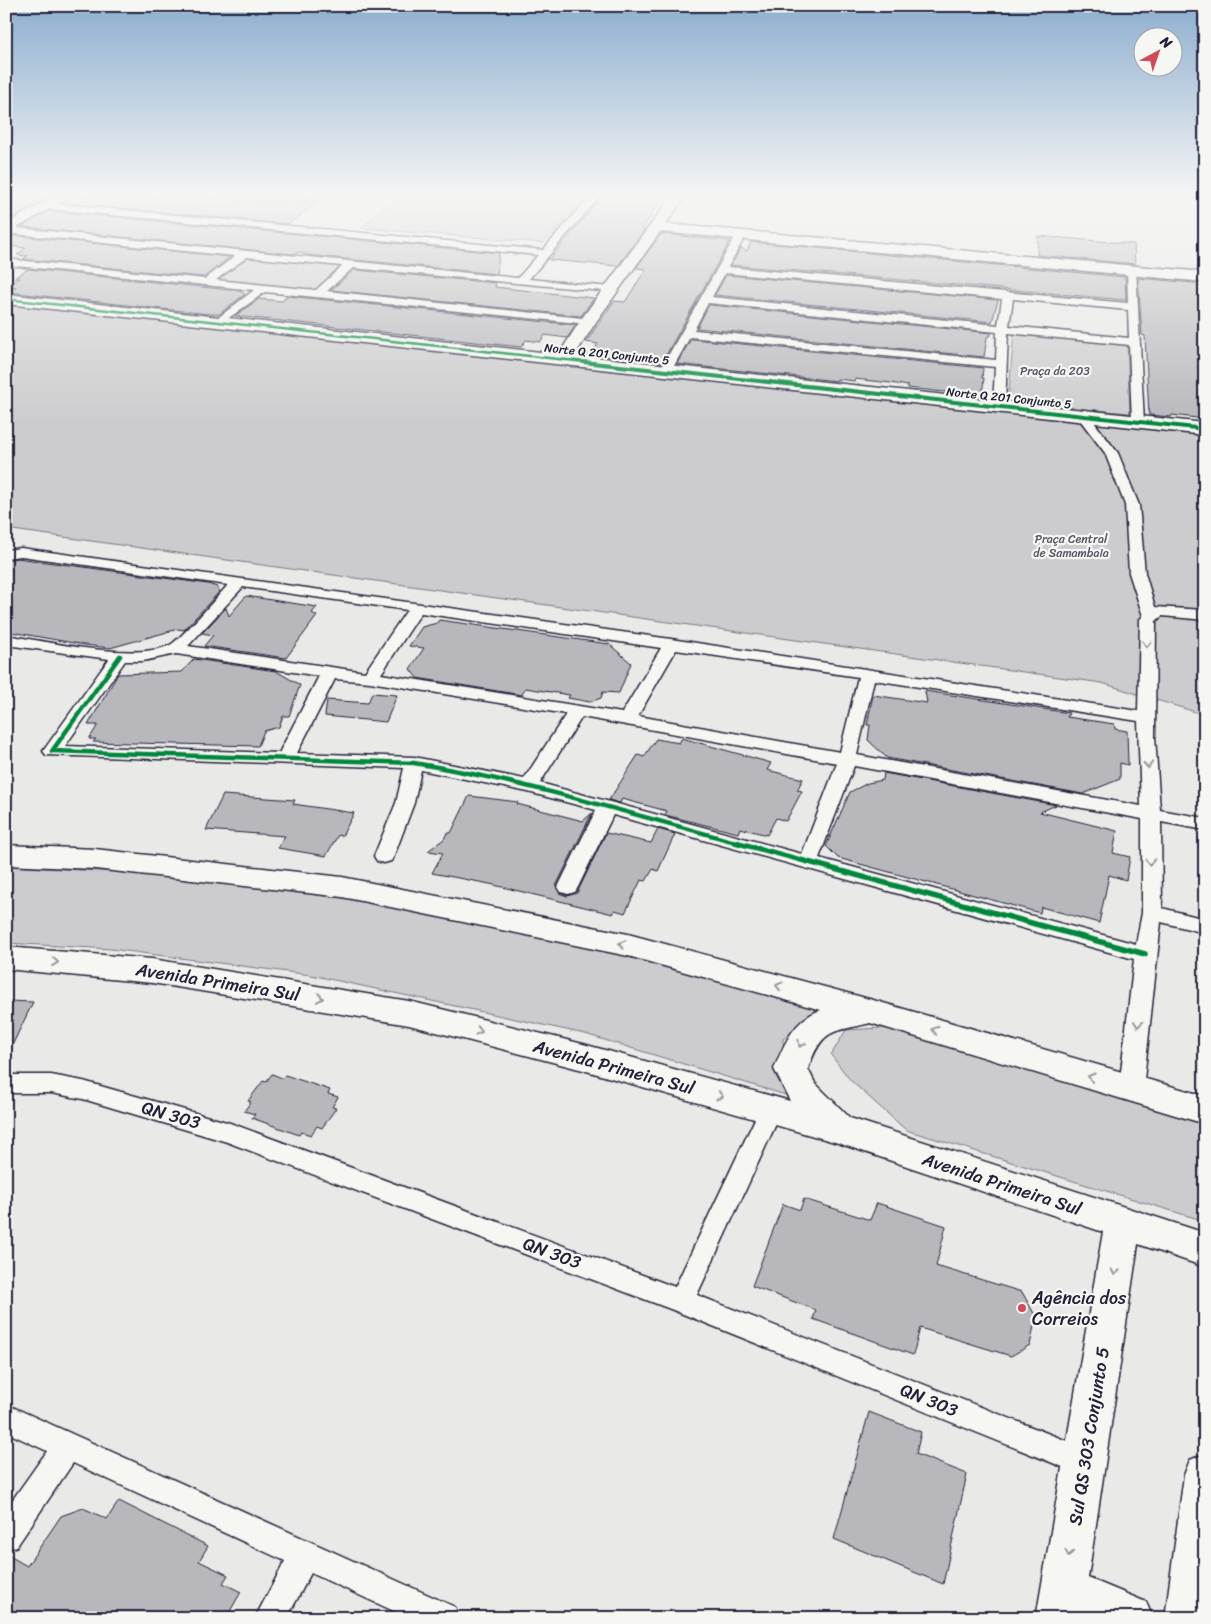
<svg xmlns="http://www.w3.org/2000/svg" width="1211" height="1624" viewBox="0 0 1211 1624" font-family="Sriracha,sans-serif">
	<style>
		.green { fill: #ccccce; stroke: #777784 }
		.building { fill: #b8b8bc; stroke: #22223b }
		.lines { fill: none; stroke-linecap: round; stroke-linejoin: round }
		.street-casing { stroke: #22223b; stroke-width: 3 }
		.secondary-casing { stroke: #22223b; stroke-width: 3 }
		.street { fill: #f6f6f2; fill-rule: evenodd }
		.secondary { fill: #f6f6f2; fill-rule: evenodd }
		.cycleway-far3-casing { stroke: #f6f6f2; stroke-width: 4.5 }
		.cycleway-far2-casing { stroke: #f6f6f2; stroke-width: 6 }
		.cycleway-far1-casing { stroke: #f6f6f2; stroke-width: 8 }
		.cycleway-casing { stroke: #f6f6f2; stroke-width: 9 }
		.cycleway-far3 { stroke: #00873e; stroke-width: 2.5 }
		.cycleway-far2 { stroke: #00873e; stroke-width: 4 }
		.cycleway-far1 { stroke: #00873e; stroke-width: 4.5 }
		.cycleway { stroke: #00873e; stroke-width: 5.5 }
		.oneway { stroke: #9797a0 }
		.poi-dot { fill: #d1495b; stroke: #f6f6f2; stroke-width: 2 }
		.labels { text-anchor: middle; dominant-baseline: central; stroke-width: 4.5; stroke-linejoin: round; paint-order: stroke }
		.far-street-label { font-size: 12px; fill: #22223b; stroke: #f6f6f2 }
		.far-park-label { font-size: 12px; fill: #555567; stroke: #f6f6f2 }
		.near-street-label { font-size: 18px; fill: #22223b; stroke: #f6f6f2 }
		.near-poi-label { font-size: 18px; fill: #22223b; stroke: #f6f6f2; text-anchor: start }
	</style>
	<rect width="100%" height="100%" fill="#e9e9e7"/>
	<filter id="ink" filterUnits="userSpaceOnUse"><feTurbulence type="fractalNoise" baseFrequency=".02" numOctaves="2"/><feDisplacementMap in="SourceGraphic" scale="10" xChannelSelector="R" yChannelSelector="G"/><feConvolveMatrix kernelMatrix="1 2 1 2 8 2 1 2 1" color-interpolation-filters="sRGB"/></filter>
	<g filter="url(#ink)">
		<!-- green -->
		<g class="green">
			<polygon points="393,197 586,197 543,243 362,228"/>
			<polygon points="240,252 358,262 319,296 197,284"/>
			<polygon points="6,297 1205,427 1205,715 1102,683 6,529"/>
			<polygon points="1014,332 1127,344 1130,413 1008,403"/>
			<polygon points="6,866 154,874 423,907 640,956 822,1009 783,1039 784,1071 812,1103 585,1034 311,975 111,949 6,943"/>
			<polygon points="898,1027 1205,1123 1205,1221 906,1130 851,1081 831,1055 846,1030"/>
		</g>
		<!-- building -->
		<g class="building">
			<polygon points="19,196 51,196 6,222 6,204"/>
			<polygon points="72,196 237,199 234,202 320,201 288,224 64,203"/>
			<polygon points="602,196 663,196 642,230 644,230 618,266 549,260"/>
			<polygon points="49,211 499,253 497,274 307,255 300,252 292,254 22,227"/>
			<polygon points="661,234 730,241 662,362 590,355 598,344 586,342 614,301 625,302 646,269 636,268"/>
			<polygon points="6,236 8,235 230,257 204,277 23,259 28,256 17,255 26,248 6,246"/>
			<polygon points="1038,236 1134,244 1135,264 1037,255"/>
			<polygon points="751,242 1125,277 1126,300 731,265 741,248 747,251"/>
			<polygon points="28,269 240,291 245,294 219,314 209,314 8,292 16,287 7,286 20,278 14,278"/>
			<polygon points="354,270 496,283 495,287 594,298 581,316 331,290"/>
			<polygon points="726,275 998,300 992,322 715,295"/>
			<polygon points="1138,278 1205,284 1205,419 1172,415 1171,417 1149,415 1145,336 1142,335"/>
			<polygon points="287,296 576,325 567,338 545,335 540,342 526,340 521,347 235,316 259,299 282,301"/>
			<polygon points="709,305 991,333 991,335 987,337 984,357 697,328"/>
			<polygon points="691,339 983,368 982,378 984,378 982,396 908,388 908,386 891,383 855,379 855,381 837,379 837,381 677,364"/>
			<polygon points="17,558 208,584 217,587 219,592 184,630 178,629 110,648 85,645 6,631 6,560"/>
			<polygon points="246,596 317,607 312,613 317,616 286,658 204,646 213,635 202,633 226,608 229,616"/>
			<polygon points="439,620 609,644 631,663 619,693 603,692 601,698 590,702 568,698 570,695 525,688 522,695 417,678 410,669 424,648 409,646 422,627 437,623"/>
			<polygon points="194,659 276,671 300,685 289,716 283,716 279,727 264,731 258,746 93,742 96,739 89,739 98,725 88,725 118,674 182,672"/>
			<polygon points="925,691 1069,713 1067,717 1114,724 1115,729 1127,731 1128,765 1120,763 1120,779 1083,794 887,758 868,740 870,725 867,725 873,695 927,703"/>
			<polygon points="372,693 397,695 386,722 325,716 327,700 368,703"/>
			<polygon points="682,738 771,763 767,770 803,779 797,790 802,791 786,821 776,818 767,835 740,828 738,833 665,815 667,811 622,799 620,803 609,800 638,755 644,757 656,739 679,743"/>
			<polygon points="884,773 1056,805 1040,812 1117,831 1113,853 1130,857 1126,880 1109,875 1099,923 1041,907 1040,913 838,858 826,846 850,792 868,783 883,780"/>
			<polygon points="223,795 295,800 293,804 354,813 342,836 338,835 326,856 278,848 285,836 206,830"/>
			<polygon points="469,796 518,802 517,804 583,821 592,813 556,886 559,893 567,896 577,893 606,833 651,843 658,829 675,834 658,871 653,869 646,881 641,880 625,913 615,910 613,914 490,884 432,873 443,853 428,851 444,839 447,833 451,833"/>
			<polygon points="6,1001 33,1002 6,1058"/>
			<polygon points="272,1074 282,1078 285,1075 330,1090 328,1094 338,1097 332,1107 336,1108 322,1128 317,1126 311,1135 301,1132 299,1135 252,1118 255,1114 244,1111 251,1102 248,1101 263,1081 266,1082"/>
			<polygon points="804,1199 870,1220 877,1203 946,1226 936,1266 1022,1292 1036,1317 1030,1345 1011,1356 920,1328 913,1355 813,1319 816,1310 752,1286 783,1204 800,1210"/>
			<polygon points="869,1412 921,1432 916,1454 967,1474 943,1584 834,1539"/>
			<polygon points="119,1501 208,1546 199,1561 228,1575 223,1583 241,1592 226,1618 6,1618 6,1554 27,1566 61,1516 83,1508 107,1519"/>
		</g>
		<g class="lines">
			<defs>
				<g id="street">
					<path d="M278 197H311C304 202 285 202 278 197Z"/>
					<path d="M589 197H599L529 279 610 287 615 290 614 292 353 268 327 291 592 319V323L588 324 265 292 219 325 213 322 215 320 254 290 6 265V259L205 279 235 256 6 233V227L518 278 538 255 48 209 43 206 48 203 543 250ZM247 257 342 266 316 290 216 280Z"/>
					<path d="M741 232 746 235 728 267 1128 303 1127 270 1128 268H1136L1144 422 1138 426 1132 422 1129 345 1008 333 1005 407 999 411 993 407 995 367 690 337 670 373H662L660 370 736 235ZM725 273 1002 299 998 325 712 297ZM1013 299 1128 310 1129 338 1009 326ZM708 303 997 332 996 360 694 330Z"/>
					<path d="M1083 412 1087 413 1118 453 1139 505 1145 573 1155 607 1205 610V620L1162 616 1156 621 1155 736 1160 810 1205 818V830L1161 822 1162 908 1205 919V933L1161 922 1143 1089 1139 1096 1131 1098 1123 1096 1119 1089 1134 959 613 815 578 887 575 892 568 894 561 892 558 887 596 810 528 792 421 770 414 803 394 856 391 861 384 863 377 861 374 856 396 803 404 768 46 755 43 751 46 747 109 659 6 645V635C46 641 134 662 170 645 179 641 218 596 228 585L21 556 6 558V550L21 548 671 639 1138 711 1140 619 1143 616 1129 573 1125 505 1105 453 1077 416ZM243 587 407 610 365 672 188 646ZM421 613 661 648 622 713 381 674ZM676 650 858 677 840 752 638 716ZM176 654 319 676 279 753 65 746 125 661H143ZM335 679 370 682 566 714 524 779 414 757 297 753ZM874 680 1138 721 1141 806 857 755ZM582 717 837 763 802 854 540 783ZM854 766 1142 819V913L1136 944 819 858Z"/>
					<polygon points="6,1075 51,1075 83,1081 230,1123 675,1287 762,1104 770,1101 778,1104 782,1111 697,1295 1095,1452 1099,1462 1095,1472 1085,1476 673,1310 227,1142 83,1099 51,1093 6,1093"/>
					<polygon points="6,1404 455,1607 459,1618 409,1618 311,1573 287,1618 255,1618 285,1561 73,1463 17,1546 6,1550 6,1509 47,1451 6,1432"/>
				</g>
				<g id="secondary">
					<polygon points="54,197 70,197 6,234 6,224"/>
					<polygon points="671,197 685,197 666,224 1205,272 1205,282 660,232 596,322 575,355 1205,423 1205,435 6,304 6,294 559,354 582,318"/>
					<path d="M6 845 95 849 342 877 628 934 873 1000 1205 1096V1124L870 1023C832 1033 823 1027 808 1069L815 1083 850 1118 1205 1233V1267L1138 1244 1088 1578 1146 1602 1153 1618H1036L1103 1232 838 1143 583 1070 409 1025 152 983 6 969V947L152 959 409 1001 583 1044 790 1101 774 1069C784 1044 794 1019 821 1010L628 956 342 897 95 869 6 865Z"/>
					<polygon points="1205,1454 1205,1618 1165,1618 1184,1475 1190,1460"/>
				</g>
			</defs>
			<!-- street casing -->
			<use href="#street" class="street-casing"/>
			<!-- secondary casing -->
			<use href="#secondary" class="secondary-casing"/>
			<!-- street -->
			<use href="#street" class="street"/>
			<!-- secondary -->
			<use href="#secondary" class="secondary"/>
			<defs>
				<polyline id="cycleway-far3" points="6,299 595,363"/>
				<polyline id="cycleway-far2" points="583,362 1205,429"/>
				<path id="cycleway-far1" d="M120 656 52 751 414 763C524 781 632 814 739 843"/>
				<polyline id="cycleway" points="735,842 1145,954"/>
			</defs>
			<!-- cycleway-far3 casing -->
			<use href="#cycleway-far3" class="cycleway-far3-casing"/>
			<!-- cycleway-far2 casing -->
			<use href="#cycleway-far2" class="cycleway-far2-casing"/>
			<!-- cycleway-far1 casing -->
			<use href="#cycleway-far1" class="cycleway-far1-casing"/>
			<!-- cycleway casing -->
			<use href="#cycleway" class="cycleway-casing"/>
			<!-- cycleway-far3 -->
			<use href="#cycleway-far3" class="cycleway-far3"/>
			<!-- cycleway-far2 -->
			<use href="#cycleway-far2" class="cycleway-far2"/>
			<!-- cycleway-far1 -->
			<use href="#cycleway-far1" class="cycleway-far1"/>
			<!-- cycleway -->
			<use href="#cycleway" class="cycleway"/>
		</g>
		<!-- one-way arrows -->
		<defs><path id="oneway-chevron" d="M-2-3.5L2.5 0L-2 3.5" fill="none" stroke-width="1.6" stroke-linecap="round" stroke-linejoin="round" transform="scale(1.25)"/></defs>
		<g class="oneway">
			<use href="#oneway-chevron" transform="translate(1147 644) rotate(91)"/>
			<use href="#oneway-chevron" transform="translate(1148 765) rotate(87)"/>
			<use href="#oneway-chevron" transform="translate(1150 862) rotate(89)"/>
			<use href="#oneway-chevron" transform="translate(622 944) rotate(-168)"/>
			<use href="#oneway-chevron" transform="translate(55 962) rotate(4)"/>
			<use href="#oneway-chevron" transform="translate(779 986) rotate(-165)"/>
			<use href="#oneway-chevron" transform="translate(320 998) rotate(10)"/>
			<use href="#oneway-chevron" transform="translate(1138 1024) rotate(96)"/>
			<use href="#oneway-chevron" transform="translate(935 1030) rotate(-164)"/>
			<use href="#oneway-chevron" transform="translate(479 1031) rotate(14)"/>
			<use href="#oneway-chevron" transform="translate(801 1044) rotate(118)"/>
			<use href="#oneway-chevron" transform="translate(1091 1077) rotate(-163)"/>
			<use href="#oneway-chevron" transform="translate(720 1096) rotate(16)"/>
			<use href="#oneway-chevron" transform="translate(1115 1272) rotate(99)"/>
			<use href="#oneway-chevron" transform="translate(1069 1553) rotate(100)"/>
		</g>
	</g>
	<!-- sky -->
	<linearGradient id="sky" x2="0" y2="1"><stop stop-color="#8daed0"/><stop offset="0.46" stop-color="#f5f5f4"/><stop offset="1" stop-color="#f5f5f4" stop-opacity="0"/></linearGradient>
	<rect width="1211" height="424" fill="url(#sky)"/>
	<!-- markers -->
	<circle class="poi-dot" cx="1022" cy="1308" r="5"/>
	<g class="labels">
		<!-- far-street labels -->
		<g class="far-street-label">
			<text transform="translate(607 354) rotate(6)">Norte Q 201 Conjunto 5</text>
			<text transform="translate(1009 398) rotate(6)">Norte Q 201 Conjunto 5</text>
		</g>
		<!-- far-park labels -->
		<g class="far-park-label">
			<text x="1055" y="371">Praça da 203</text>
			<text x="1071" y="539">Praça Central<tspan x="1071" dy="14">de Samambaia</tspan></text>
		</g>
		<!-- near-street labels -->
		<g class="near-street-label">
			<text transform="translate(218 982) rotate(9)">Avenida Primeira Sul</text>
			<text transform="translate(614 1067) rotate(15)">Avenida Primeira Sul</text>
			<text transform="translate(171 1115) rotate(16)">QN 303</text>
			<text transform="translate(1002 1184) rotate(18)">Avenida Primeira Sul</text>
			<text transform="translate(552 1253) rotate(20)">QN 303</text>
			<text transform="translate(929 1400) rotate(22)">QN 303</text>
			<text transform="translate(1089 1436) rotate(-81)">Sul QS 303 Conjunto 5</text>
		</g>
		<!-- near-poi labels -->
		<g class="near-poi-label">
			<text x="1032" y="1298">Agência dos<tspan x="1032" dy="21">Correios</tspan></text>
		</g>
	</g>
	<!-- margin -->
	<rect width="1211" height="1624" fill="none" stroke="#f6f6f2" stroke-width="25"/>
	<rect x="12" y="12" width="1186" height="1599" fill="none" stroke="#22223b" stroke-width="2" filter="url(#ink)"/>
	<!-- north arrow -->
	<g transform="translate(1158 52) rotate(40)"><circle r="24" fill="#f6f6f2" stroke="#a1a1a9"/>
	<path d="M0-4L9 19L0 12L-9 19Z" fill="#d1495b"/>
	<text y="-8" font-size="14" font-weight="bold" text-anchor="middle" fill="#22223b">N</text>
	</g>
</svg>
